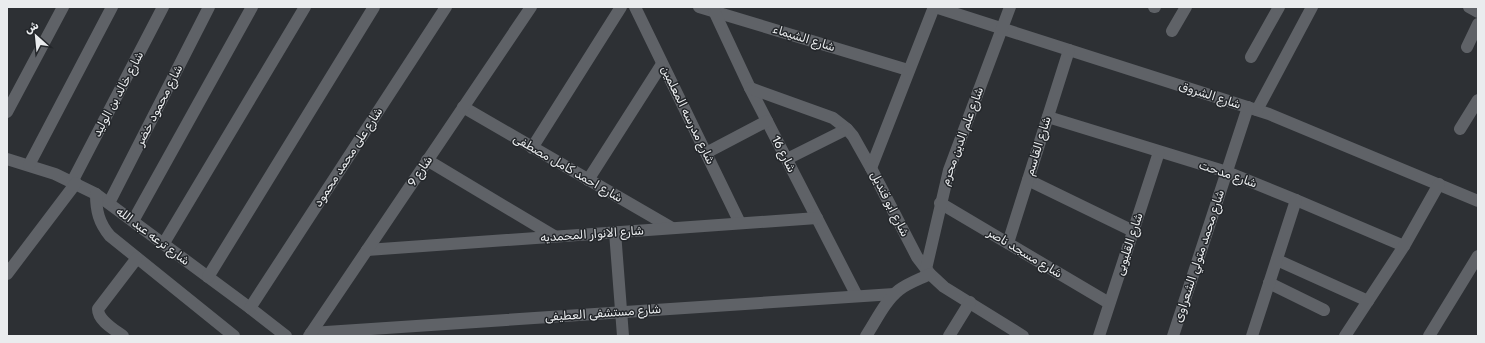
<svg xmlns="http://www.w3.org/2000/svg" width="1485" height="343" viewBox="0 0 1485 343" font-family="Rubik,Vazirmatn,sans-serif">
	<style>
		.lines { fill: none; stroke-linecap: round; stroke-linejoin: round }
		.minor { stroke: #5f6267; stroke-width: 12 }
		.labels { text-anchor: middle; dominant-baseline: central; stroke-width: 3; stroke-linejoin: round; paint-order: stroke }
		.street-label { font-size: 12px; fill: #eaecee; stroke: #23262a }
	</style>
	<rect width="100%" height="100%" fill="#2d3034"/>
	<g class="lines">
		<!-- minor -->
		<g class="minor">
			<polyline points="635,7 740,223"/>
			<polyline points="699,7 908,70"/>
			<polyline points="935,7 1269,114 1478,201"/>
			<polyline points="1154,7 1155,7"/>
			<polyline points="1469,7 1478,12"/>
			<polyline points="714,11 750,88 857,296"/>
			<polyline points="1172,31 1186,7"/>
			<polyline points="1467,47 1478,24"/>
			<polyline points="1251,57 1279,7"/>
			<polyline points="750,88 833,118 847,129 853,136 871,168 917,257 930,274 944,287 1023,336"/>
			<polyline points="463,107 672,228"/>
			<polyline points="1257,110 1312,7"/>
			<polyline points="7,112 63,7"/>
			<polyline points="1048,117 1227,172 1296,200 1404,246"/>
			<polyline points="1460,129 1478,100"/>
			<polyline points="532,148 621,7"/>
			<polyline points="706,153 767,121"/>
			<polyline points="7,159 55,174 96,194 250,308 286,336"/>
			<polyline points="787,159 847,129"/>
			<polyline points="427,160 554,236"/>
			<polyline points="29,165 112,7"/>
			<polyline points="871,168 934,7"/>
			<polyline points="588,180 662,64"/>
			<polyline points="1028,180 1133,231"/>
			<polyline points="72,182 163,7"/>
			<path d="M96 194C96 211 99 223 110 236L234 336"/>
			<polyline points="109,203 209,7"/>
			<polyline points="940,203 1109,303"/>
			<polyline points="133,221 252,7"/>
			<polyline points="615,232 623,336"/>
			<polyline points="164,243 305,7"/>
			<polyline points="1008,243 1069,50"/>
			<polyline points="367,250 817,218"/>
			<polyline points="1277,260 1368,301"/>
			<polyline points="926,269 949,170 1010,7"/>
			<polyline points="7,274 76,183"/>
			<polyline points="208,277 374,7"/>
			<polyline points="1269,283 1324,310"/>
			<polyline points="250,308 446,7"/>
			<polyline points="311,333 894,294"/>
			<path d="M123 336C115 330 98 321 98 309L137 258"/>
			<polyline points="309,336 531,7"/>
			<path d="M866 336C876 321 885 301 899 290 908 283 920 279 930 274"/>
			<polyline points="949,336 970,302"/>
			<polyline points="1099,336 1159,152"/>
			<polyline points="1173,336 1248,107"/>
			<polyline points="1252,336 1296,200"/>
			<polyline points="1345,336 1404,246 1439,184"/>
			<polyline points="1429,336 1478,256"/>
		</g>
	</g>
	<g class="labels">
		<!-- street labels -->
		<g class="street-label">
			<text transform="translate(804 38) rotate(17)">شارع الشيماء</text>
			<text transform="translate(118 94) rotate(-62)">شارع خالد بن الوليد</text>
			<text transform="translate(1210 95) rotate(18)">شارع الشروق</text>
			<text transform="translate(159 105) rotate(-63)">شارع محمود خضر</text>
			<text transform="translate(688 115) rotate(64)">شارع مدرسه المعلمين</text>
			<text transform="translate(962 136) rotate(-70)">شارع علم الدين محرم</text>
			<text transform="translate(1038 146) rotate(-73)">شارع القاسم</text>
			<text transform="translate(784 154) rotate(63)">شارع 16</text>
			<text transform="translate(348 157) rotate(-57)">شارع على محمد محمود</text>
			<text transform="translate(568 168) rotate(30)">شارع احمد كامل مصطفى</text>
			<text transform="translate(420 171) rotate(-56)">شارع 9</text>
			<text transform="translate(1228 174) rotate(19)">شارع مدحت</text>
			<text transform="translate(890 204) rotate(63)">شارع ابو قنديل</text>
			<text transform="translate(592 234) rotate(-4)">شارع الانوار المحمديه</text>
			<text transform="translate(153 236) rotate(37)">شارع ترعه عبد الله</text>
			<text transform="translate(1129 244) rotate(-72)">شارع القليوبى</text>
			<text transform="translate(1025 253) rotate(31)">شارع مسجد ناصر</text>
			<text transform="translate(1199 256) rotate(-72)">شارع محمد متولي الشعراوى</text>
			<text transform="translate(603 313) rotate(-4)">شارع مستشفى العطيفى</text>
		</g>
	</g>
	<!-- border -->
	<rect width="1485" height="343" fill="none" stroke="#eaecee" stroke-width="16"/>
	<!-- north arrow -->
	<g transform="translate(36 36) rotate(333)" stroke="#23262a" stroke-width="3" paint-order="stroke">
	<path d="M0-3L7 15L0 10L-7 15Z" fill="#eaecee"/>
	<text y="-6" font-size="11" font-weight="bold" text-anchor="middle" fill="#eaecee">ش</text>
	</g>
</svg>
